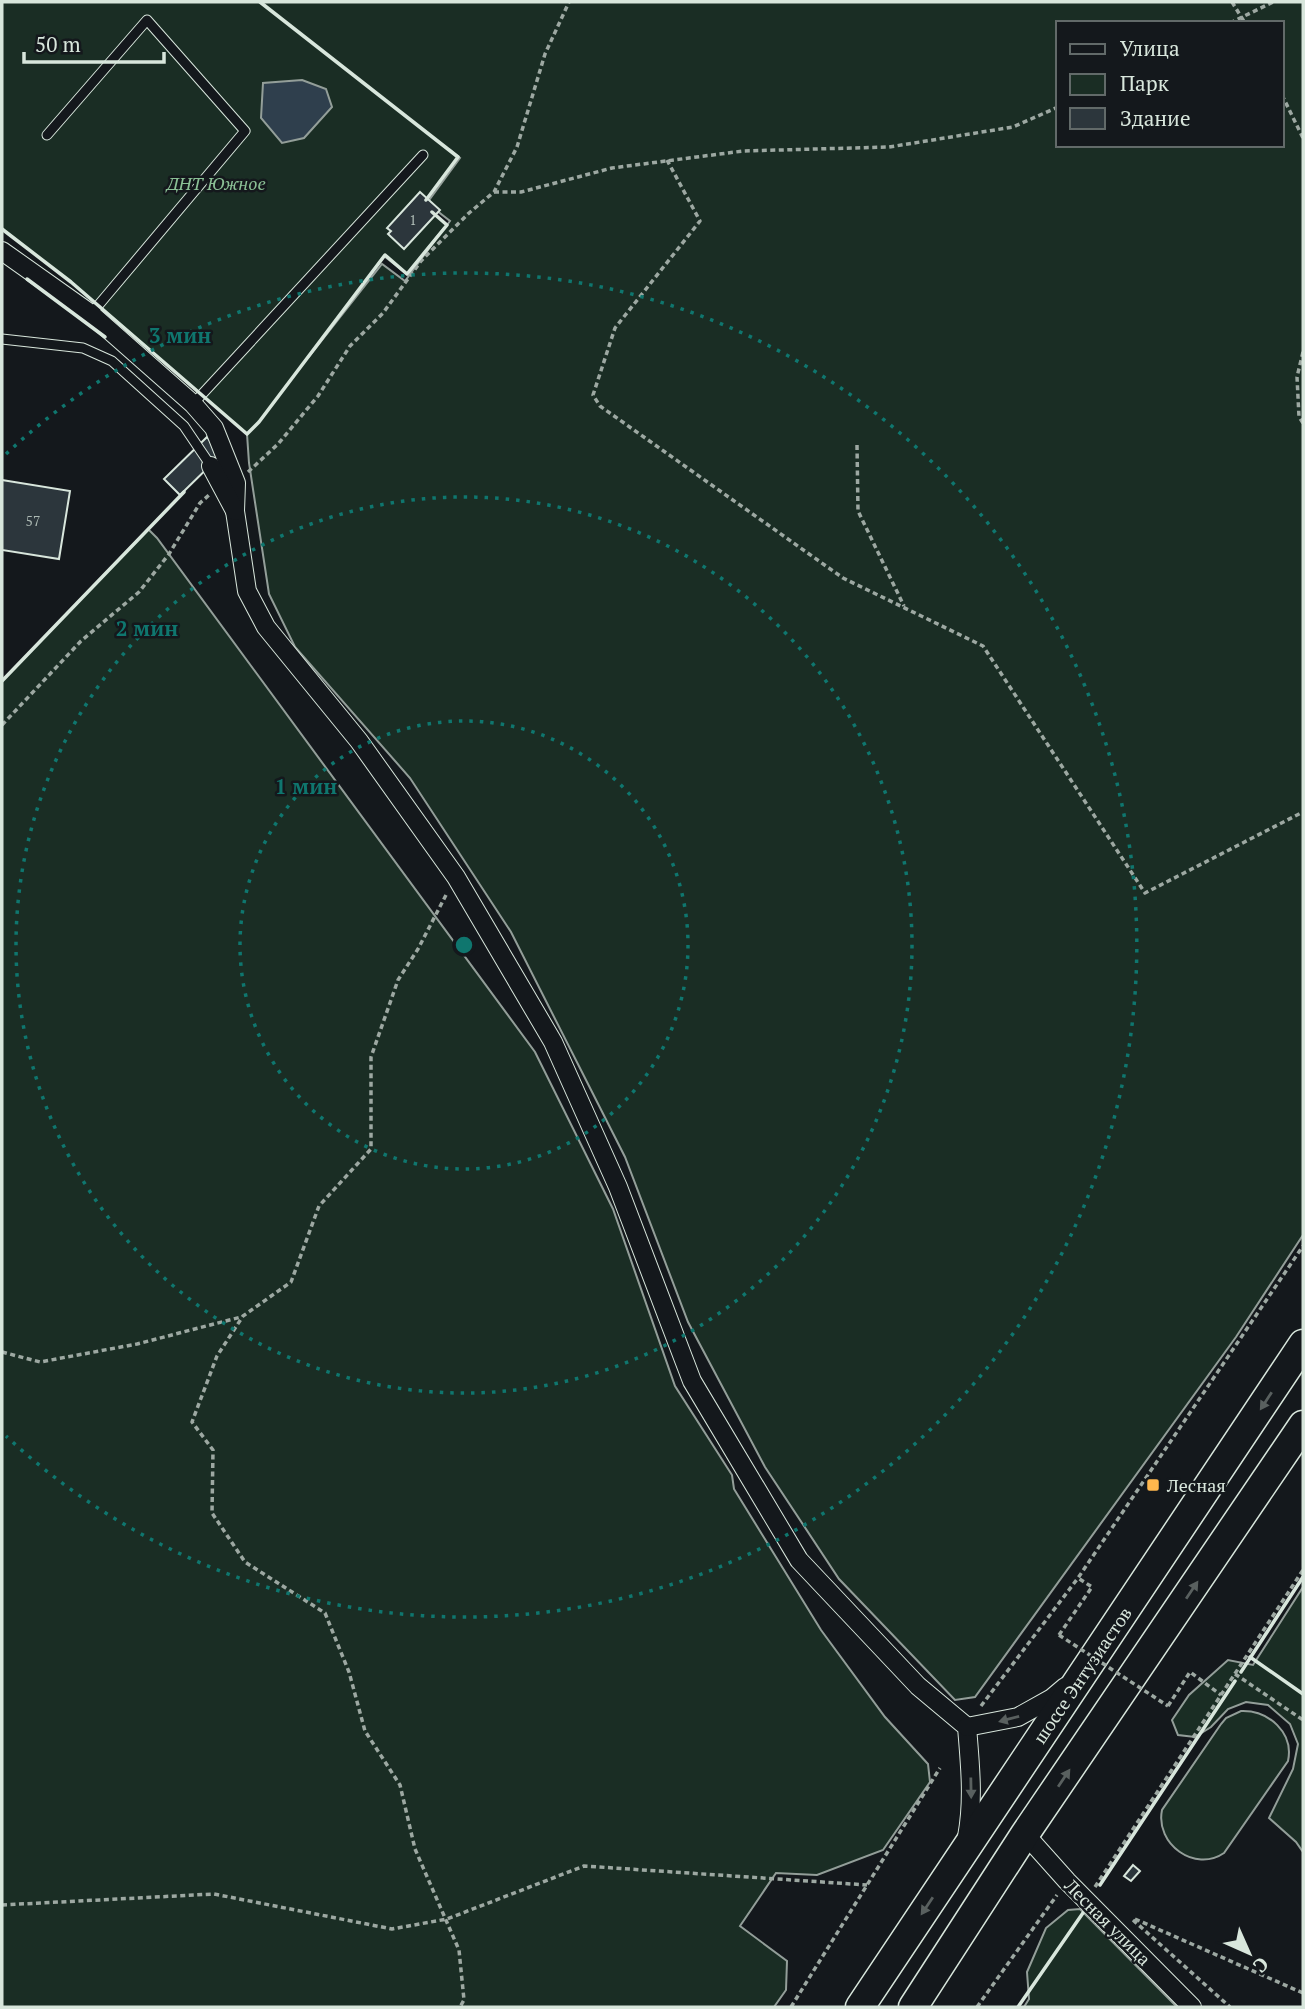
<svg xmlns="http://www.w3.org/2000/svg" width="1305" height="2009" viewBox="0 0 1305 2009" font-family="'PT Serif',serif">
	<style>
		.green { fill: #1a2d24; stroke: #939e99; stroke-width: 2; fill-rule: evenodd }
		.water { fill: #2f3f4d; stroke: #939e99; stroke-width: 2 }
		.building { fill: #2c363c; stroke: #d8e6dc; stroke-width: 2 }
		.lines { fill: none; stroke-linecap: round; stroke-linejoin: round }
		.service-casing { stroke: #d8e6dc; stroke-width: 11 }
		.minor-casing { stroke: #d8e6dc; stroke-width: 20 }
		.trunk-casing { stroke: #d8e6dc; stroke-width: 31 }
		.path { stroke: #9da8a2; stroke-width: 3.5; stroke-dasharray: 5 3.5; stroke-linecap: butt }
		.service { stroke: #14181c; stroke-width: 9 }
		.minor { stroke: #14181c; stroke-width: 18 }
		.trunk { stroke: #14181c; stroke-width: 28 }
		.path-bridge { stroke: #9da8a2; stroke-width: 3.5; stroke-dasharray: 5 3.5; stroke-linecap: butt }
		.wall { stroke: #d8e6dc; stroke-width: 3.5 }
		.oneway { fill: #59605f }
		.ring { fill: none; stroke: #0f766e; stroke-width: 3.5; stroke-dasharray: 3.5 7 }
		.poi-dot { fill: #ffb74d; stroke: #14181c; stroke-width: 2.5 }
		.labels { text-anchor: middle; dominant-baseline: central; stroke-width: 5; stroke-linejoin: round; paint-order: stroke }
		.number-label { font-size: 14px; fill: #adbab4 }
		.park-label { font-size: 18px; font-style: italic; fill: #8ac095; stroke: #14181c }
		.poi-label { font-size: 18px; fill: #d8e6dc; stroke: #14181c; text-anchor: start }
		.street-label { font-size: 18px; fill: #d8e6dc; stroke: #14181c }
		.centre { fill: #0f766e; stroke: #14181c; stroke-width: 3.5 }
		.ring-label { font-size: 21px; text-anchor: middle; font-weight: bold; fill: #0f766e; stroke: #14181c; stroke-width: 5; stroke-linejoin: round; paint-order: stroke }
	</style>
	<rect width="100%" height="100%" fill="#14181c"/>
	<!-- green -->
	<g class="green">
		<path d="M2 2H1303V1235L1236 1337 975 1697 955 1700 839 1579 765 1467 688 1322 625 1157 511 932 410 778 295 647 269 594 249 463 247 434 71 282 2 229ZM1058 23H1282V145H1058ZM449 149 460 158 427 203 450 221 447 225 423 204 458 157ZM444 228 405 281 382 264 308 358 384 256 407 274Z"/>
		<polygon points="148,529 157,538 535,1052 613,1209 675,1386 732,1475 734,1489 821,1630 885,1717 928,1764 930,1782 883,1850 817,1875 776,1873 740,1926 787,1961 786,1990 774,2007 2,2007 2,681"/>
		<polygon points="1303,1587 1303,1852 1296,1842 1269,1818 1293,1769 1298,1744 1290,1724 1268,1705 1246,1702 1228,1709 1211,1727 1195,1737 1178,1735 1172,1720 1189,1695 1228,1660 1253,1665"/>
		<path d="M1241 1711C1269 1710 1294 1733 1288 1761L1224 1853C1195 1873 1155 1844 1162 1810L1221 1724 1226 1718Z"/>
		<polygon points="1080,1909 1177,2007 1024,2007 1029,1999 1027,1972 1046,1928 1068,1910"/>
	</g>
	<!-- water -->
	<polygon class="water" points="302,80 326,89 332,107 304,138 282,143 261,118 263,83"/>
	<!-- building -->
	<g class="building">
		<polygon points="420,192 440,210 404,249 388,234 391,231 387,228"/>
		<polygon points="207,437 222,454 180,495 164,479"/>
		<polygon points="2,480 70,491 59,559 2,550"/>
		<polygon points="1133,1865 1140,1871 1131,1881 1124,1876"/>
	</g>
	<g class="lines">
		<defs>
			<g id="service">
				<polyline points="47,135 147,20 245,131 91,314"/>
				<polyline points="2,339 83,348 112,361 184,426 211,466"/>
				<polyline points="193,404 423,155"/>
			</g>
			<g id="minor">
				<path d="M2 251 91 314 193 404 214 428 236 483 235 511 247 591 266 627 359 741 456 877 553 1042 618 1187 692 1381 799 1560 918 1686 967 1727C970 1764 974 1800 967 1837"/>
				<polyline points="211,466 235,511"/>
				<polyline points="967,1727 1018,1717 1052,1698 1065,1687"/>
				<polyline points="1025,1834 1067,1881 1192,2007"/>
			</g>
			<g id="trunk">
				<polyline points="860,2007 1303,1344"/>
				<polyline points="913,2007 1025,1834 1303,1425"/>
			</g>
		</defs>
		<!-- service casing -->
		<use href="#service" class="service-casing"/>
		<!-- minor casing -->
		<use href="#minor" class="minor-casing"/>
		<!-- trunk casing -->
		<use href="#trunk" class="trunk-casing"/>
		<!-- path -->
		<g class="path">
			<polyline points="1232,2 1245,23"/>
			<polyline points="1230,23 1273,2"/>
			<polyline points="1282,95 1303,138"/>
			<polyline points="667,160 700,221 615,328 593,395 600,406 843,578 983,646 1145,893 1303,812"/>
			<polyline points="494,192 521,192 612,168 743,151 889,147 1013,127 1058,107"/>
			<polyline points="1303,352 1297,377 1299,417 1303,423"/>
			<polyline points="857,445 858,511 904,606"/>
			<polyline points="248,472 278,444 318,396 350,346 383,313 421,261 469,213 494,192 517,147 545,54 569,2"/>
			<polyline points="2,725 81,641 139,592 169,554 200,503 209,495"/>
			<polyline points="446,895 418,949 398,980 371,1057 371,1149 319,1206 291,1282 243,1316 217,1356 192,1422 213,1450 212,1513 245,1562 325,1613 349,1672 365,1731 400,1785 415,1849 459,1950 464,2000 460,2007"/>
			<polyline points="2,1352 40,1362 137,1344 241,1317"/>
			<polyline points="1059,1635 1092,1587 1078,1578"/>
			<polyline points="1235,1674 1303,1720"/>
			<polyline points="981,1706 1078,1578 1303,1246"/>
			<polyline points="1168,1706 1190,1672 1221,1695"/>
			<polyline points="1095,1887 1303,1570"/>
			<polyline points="2,1905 214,1894 392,1929 447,1919 584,1866 867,1885"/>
			<polyline points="1135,1919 1303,1993"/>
			<polyline points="1133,1920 1230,2007"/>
			<polyline points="791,2007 940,1768"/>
			<polyline points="977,2007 1057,1895"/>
		</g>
		<!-- service -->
		<use href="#service" class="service"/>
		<!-- minor -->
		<use href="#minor" class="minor"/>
		<!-- trunk -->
		<use href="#trunk" class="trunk"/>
		<!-- path-bridge -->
		<polyline class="path-bridge" points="1059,1635 1168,1706"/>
		<!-- wall -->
		<g class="wall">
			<polyline points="260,2 458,157 426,200"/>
			<polyline points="2,229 71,282 247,434 259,422 385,255 407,274 447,225 432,212"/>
			<polyline points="27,279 105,337"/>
			<polyline points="2,681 184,492"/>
			<polyline points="1250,1657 1303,1694"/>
			<polyline points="1241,1672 1303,1577"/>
			<polyline points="1100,1885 1235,1681"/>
			<polyline points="1018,2007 1085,1910"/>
		</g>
	</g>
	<!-- one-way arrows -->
	<defs><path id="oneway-solid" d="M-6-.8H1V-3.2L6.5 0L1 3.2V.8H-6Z" transform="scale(1.75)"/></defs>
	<g class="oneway">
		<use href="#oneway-solid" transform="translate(1266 1401) rotate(123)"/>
		<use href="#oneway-solid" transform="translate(1192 1590) rotate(-56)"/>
		<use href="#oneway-solid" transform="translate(1009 1719) rotate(165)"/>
		<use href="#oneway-solid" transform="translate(1064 1778) rotate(-56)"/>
		<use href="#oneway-solid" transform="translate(971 1788) rotate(89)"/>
		<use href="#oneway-solid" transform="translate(927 1906) rotate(124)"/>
	</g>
	<!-- distance rings -->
	<g class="ring">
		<circle cx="464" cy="945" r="224"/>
		<circle cx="464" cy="945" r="448"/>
		<path d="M6 454A672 672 0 1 1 6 1436"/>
	</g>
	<!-- markers -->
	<rect class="poi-dot" x="1146" y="1478" width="14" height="14" rx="3.5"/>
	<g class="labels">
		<!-- number labels -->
		<g class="number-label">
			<text x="413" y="219">1</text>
			<text x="33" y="520">57</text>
		</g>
		<!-- park labels -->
		<g class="park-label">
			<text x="216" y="183">ДНТ Южное</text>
		</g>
		<!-- poi labels -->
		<g class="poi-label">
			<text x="1167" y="1485">Лесная</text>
		</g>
		<!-- street labels -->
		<g class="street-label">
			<text transform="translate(1082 1675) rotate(-56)">шоссе Энтузиастов</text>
			<text transform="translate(1108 1922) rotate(45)">Лесная улица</text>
		</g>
	</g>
	<circle cx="464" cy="945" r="10" class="centre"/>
	<g class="ring-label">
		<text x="180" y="343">3 мин</text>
		<text x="147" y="636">2 мин</text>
		<text x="306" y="794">1 мин</text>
	</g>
	<!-- border -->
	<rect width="1305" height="2009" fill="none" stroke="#d8e6dc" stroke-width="7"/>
	<!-- legend -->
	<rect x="1056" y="21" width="228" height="126" fill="#14181c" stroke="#626a69" stroke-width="2"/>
	<rect x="1070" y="44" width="35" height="10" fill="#14181c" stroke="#626a69" stroke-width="2"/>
	<text x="1120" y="56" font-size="21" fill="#d8e6dc">Улица</text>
	<rect x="1070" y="74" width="35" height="21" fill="#1a2d24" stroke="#626a69" stroke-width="2"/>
	<text x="1120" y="91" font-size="21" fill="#d8e6dc">Парк</text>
	<rect x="1070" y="108" width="35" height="21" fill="#2c363c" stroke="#626a69" stroke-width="2"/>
	<text x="1120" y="126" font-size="21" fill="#d8e6dc">Здание</text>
	<!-- north arrow -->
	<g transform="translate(1249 1953) rotate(135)" stroke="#14181c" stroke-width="5" paint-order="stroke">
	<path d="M0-5L12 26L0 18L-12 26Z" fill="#d8e6dc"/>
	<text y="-10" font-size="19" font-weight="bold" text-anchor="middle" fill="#d8e6dc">С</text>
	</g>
	<!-- scale -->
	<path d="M24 52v10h140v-10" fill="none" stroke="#d8e6dc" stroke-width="3.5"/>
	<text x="35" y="52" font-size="21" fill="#d8e6dc" stroke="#14181c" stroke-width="5" paint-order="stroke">50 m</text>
</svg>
